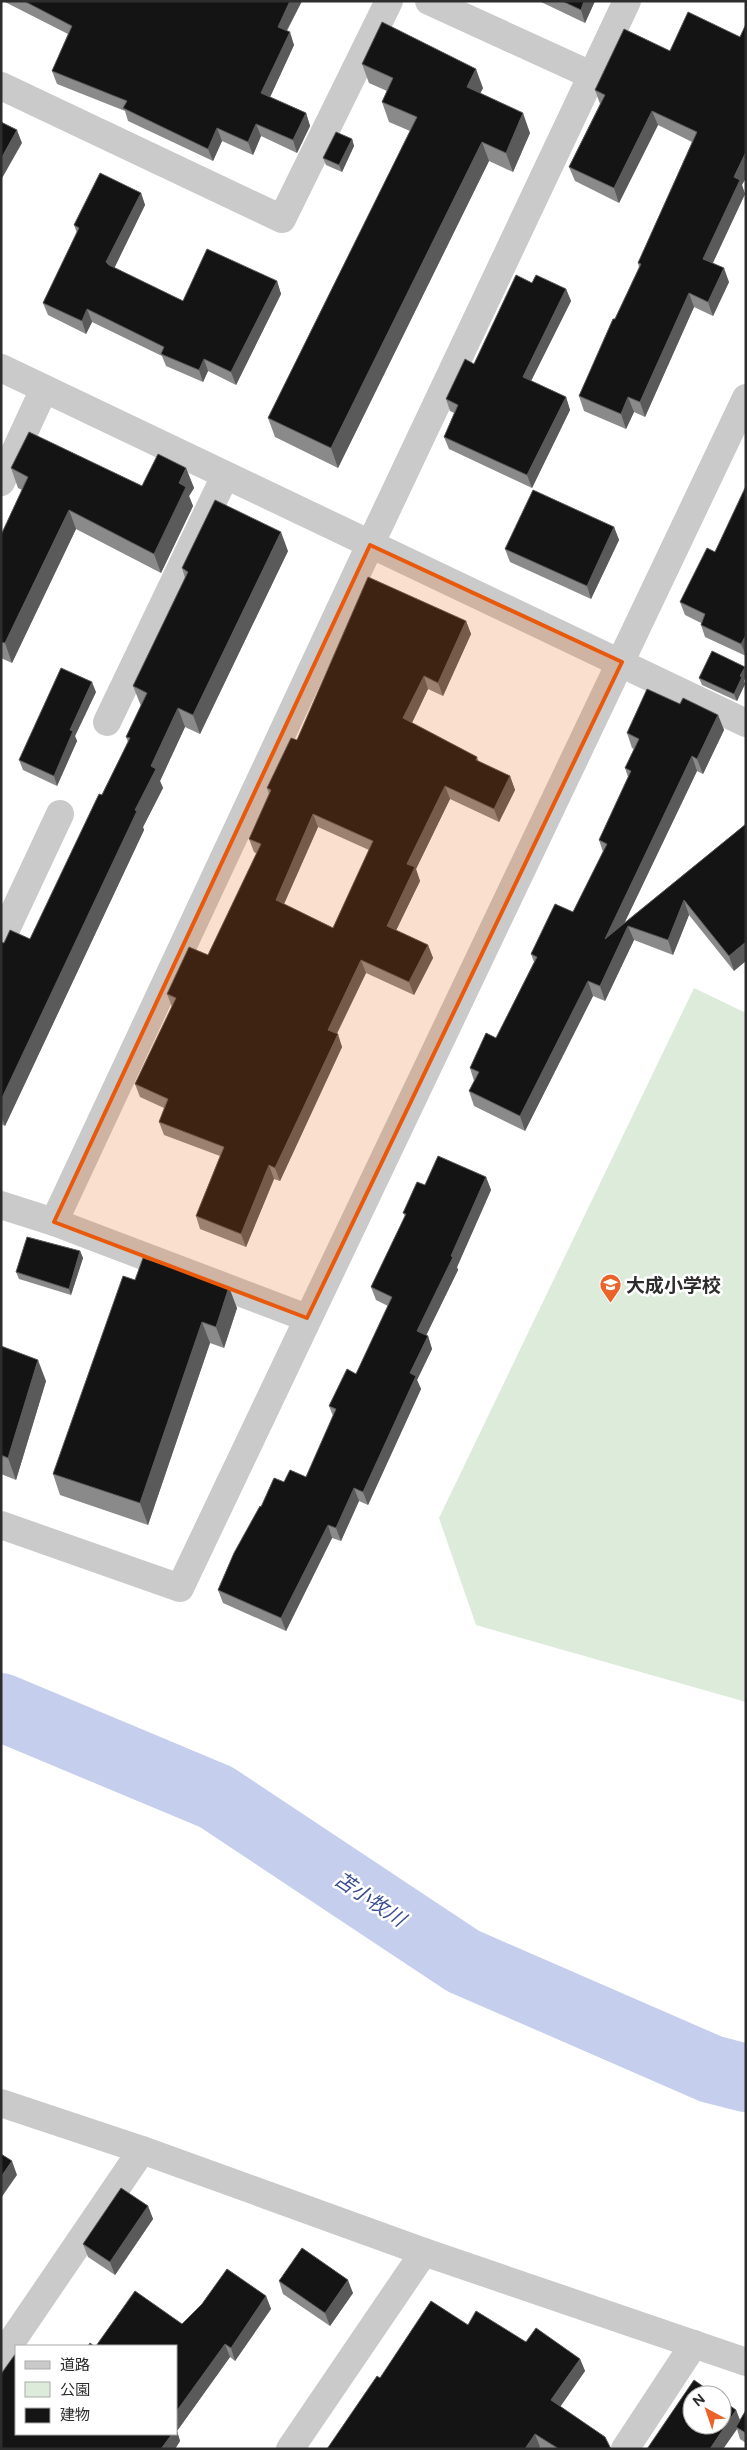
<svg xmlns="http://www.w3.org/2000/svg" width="747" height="2450" viewBox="0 0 747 2450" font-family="Figtree,'Noto Sans JP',sans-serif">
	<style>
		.green { fill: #dcebda }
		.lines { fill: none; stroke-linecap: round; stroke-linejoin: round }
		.river { stroke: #c5ceec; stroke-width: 68 }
		.minor { stroke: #cacaca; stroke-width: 28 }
		.wall { fill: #8a8a8a; fill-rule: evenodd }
		.shaded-wall { fill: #5a5a5a }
		.building { fill: #141414; stroke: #5a5a5a; fill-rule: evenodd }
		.marked { fill: #e8590c; fill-opacity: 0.2; stroke: #e8590c; stroke-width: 4; stroke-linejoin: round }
		.labels { text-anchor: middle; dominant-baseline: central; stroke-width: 5; stroke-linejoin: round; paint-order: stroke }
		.poi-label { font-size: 19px; font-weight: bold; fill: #2d2d2d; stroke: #fff; text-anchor: start }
		.water-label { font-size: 20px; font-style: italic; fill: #384d91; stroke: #fff }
	</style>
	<rect width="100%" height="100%" fill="#fff"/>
	<!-- green -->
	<polygon class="green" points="694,988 746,1013 746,1702 476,1625 439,1518"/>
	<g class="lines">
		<!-- river -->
		<polyline class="river" points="1,1707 216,1797 463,1961 711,2069 746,2078"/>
		<!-- minor -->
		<g class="minor">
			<polyline points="429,1 591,75"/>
			<polyline points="1,86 282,219 389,1"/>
			<polyline points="1,368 746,723"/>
			<polyline points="1,482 44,389"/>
			<polyline points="107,722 225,476"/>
			<polyline points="1,940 60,814"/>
			<polyline points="1,1205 54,1222 307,1318"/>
			<polyline points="54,1222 370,545 627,1"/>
			<polyline points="1,1525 180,1588 746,398"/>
			<polyline points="1,2103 142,2150 424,2252 746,2362"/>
			<polyline points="1,2357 142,2150"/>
			<polyline points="290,2449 424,2252"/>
			<polyline points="625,2449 694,2344"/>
		</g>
	</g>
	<!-- wall -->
	<g class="wall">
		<polygon points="3,1 302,1 287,31 294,45 270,97 306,113 310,126 297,153 261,136 253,155 222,141 213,161 128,121 125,111 57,84 52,71 68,34"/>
		<polygon points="539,1 595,1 585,23"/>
		<polygon points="624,29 742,185 745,194 713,263 729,282 713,316 694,307 645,417 634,412 626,429 584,411 579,396 639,267 638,263 692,142 658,125 619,203 575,181 569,167 600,104 595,90"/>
		<polygon points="362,64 483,88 480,93 530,133 513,172 489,161 338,468 275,437 268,418 410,131 389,122 382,102 387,91 369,83"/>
		<polygon points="352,139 354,146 342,172 326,165 323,158"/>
		<polygon points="141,193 145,205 114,268 183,301 277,281 281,294 236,385 208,371 203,382 166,366 162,356 92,322 86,334 48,315 43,303 77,233 74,225"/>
		<polygon points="532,283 566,289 571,301 531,381 566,397 570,410 532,488 449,449 444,437 454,413 450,411 446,399 474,364"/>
		<polygon points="11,468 142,486 186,468 194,488 189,496 193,506 161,573 76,529 12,663 1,658 1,535 22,490 18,488"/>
		<polygon points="746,486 746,656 705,637 701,625 701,623 685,615 680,602 715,552"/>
		<polygon points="614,527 619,540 591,599 510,562 505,549"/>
		<polygon points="288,551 200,734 185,727 160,781 163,788 143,827 144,830 5,1126 1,1124 1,942 4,943 30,939 128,742 126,737 141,706 133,686 185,578 182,568"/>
		<path d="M466 621 471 634 443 696 428 689 412 723 477 757 479 762 510 776 515 790 499 822 450 799 416 869 420 881 396 930 428 945 433 958 414 995 366 973 337 1034 342 1047 280 1181 274 1179 246 1247 200 1229 196 1216 220 1156 164 1135 159 1122 164 1108 140 1097 135 1084 172 1007 167 994 208 955 257 854 254 852 249 839 269 794 267 788 297 740ZM318 827 369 850 333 928 284 904Z"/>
		<polygon points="745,667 746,670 746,676 744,681 745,684 737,701 702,685 699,678"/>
		<polygon points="96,692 75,736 77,741 57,786 23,770 19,760"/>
		<polygon points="680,704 718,715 724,730 703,774 697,771 625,922 746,824 734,971 689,915 673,955 634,940 605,1001 593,996 525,1131 474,1106 469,1091 474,1081 470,1068 496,1038 534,962 531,954 573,912 603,852 599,840 628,777 625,768 634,749 632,748 627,733"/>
		<polygon points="486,1177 491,1190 457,1267 458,1270 426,1335 428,1336 432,1349 417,1380 421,1389 368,1505 359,1501 341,1541 332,1538 286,1631 223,1603 218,1590 261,1507 284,1482 306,1477 333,1416 329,1406 356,1374 388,1306 376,1300 371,1287 405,1216 403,1213 425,1185"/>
		<polygon points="80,1251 83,1258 71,1295 19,1279 16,1272"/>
		<polygon points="135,1280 237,1308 224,1348 210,1343 148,1525 60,1495 53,1474"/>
		<polygon points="1,1346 46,1381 16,1480 1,1474"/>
		<polygon points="148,2206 153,2219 115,2275 88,2257 83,2244"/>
		<polygon points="279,2281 353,2293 330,2326 283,2294"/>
		<polygon points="266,2296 271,2309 235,2361 230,2357 177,2431 180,2441 175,2449 1,2449 16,2434 182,2324"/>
		<polygon points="468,2325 580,2359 585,2371 560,2406 611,2449 543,2449 380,2378"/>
		<polygon points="736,2410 740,2420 746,2410 746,2443 740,2439 737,2429 723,2449"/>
	</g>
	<!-- shaded-wall -->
	<g class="shaded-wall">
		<polygon points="290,1 302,1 282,39 278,27"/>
		<polygon points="584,1 595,1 585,23 581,10"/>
		<polygon points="290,32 294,45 266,106 261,93"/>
		<polygon points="476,69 483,88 474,106 467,87"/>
		<polygon points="652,111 658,125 619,203 614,188"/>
		<polygon points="306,113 310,126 297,153 293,140"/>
		<polygon points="523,113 530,133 513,172 506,153"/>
		<polygon points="256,124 261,136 253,155 248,142"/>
		<polygon points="217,128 222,141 213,161 208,149"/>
		<polygon points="17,130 22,143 1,180 1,159"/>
		<polygon points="352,139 354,146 342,172 339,165"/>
		<polygon points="482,142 489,161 338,468 331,448"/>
		<polygon points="746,152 746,178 742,185 745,194 708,273 703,259 734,177"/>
		<polygon points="141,193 145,205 111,275 106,262"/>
		<polygon points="724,268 729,282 713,316 708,302"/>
		<polygon points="277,281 281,294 236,385 231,372"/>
		<polygon points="566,289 571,301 527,389 523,377"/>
		<polygon points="689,293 694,307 645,417 640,402"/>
		<polygon points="87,309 92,322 86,334 82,321"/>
		<polygon points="204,359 208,371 203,382 199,370"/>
		<polygon points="566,397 570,410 532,488 527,475"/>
		<polygon points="628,397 634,412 626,429 621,414"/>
		<polygon points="186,468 194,488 189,496 193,506 161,573 154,554 179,483"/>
		<polygon points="69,510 76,529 12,663 5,643"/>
		<polygon points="614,527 619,540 591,599 587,586"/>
		<polygon points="281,532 288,551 200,734 193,715"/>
		<polygon points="466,621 471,634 443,696 438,683"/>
		<polygon points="746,635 746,655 741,644"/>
		<polygon points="745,667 746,670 746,676 744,681 745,684 737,701 734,694 740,676"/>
		<polygon points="424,676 428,689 408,731 403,718"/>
		<polygon points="92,682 96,692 75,736 77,741 57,786 54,776 70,730"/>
		<polygon points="178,708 185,727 160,781 163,788 143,827 144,830 5,1126 1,1115 1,1100 135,810 151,766"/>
		<polygon points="718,715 724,730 703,774 697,759"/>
		<polygon points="692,756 697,771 610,953 605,939"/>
		<polygon points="510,776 515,790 499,822 494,809"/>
		<polygon points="445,786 450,799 416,869 420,881 392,939 387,926 407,864"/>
		<polygon points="313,814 318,827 280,913 276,900"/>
		<polygon points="684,900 689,915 673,955 668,940"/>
		<polygon points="628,926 634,940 605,1001 600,986"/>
		<polygon points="746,942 746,961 734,971 729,956"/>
		<polygon points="428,945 433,958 414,995 409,982"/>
		<polygon points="361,960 366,973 332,1043 328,1030"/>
		<polygon points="588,981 593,996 525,1131 520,1116"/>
		<polygon points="338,1034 342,1047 280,1181 275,1168"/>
		<polygon points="269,1165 274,1179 246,1247 241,1234"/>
		<polygon points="486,1177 491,1190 457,1267 458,1270 422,1344 417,1331"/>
		<polygon points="80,1251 83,1258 71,1295 69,1289"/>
		<polygon points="229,1287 237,1308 224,1348 216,1327"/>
		<polygon points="202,1322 210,1343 148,1525 140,1503"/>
		<polygon points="428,1336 432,1349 417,1380 421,1389 368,1505 363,1492 410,1373"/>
		<polygon points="38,1360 46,1381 16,1480 8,1458"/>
		<polygon points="354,1488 359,1501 341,1541 336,1528"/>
		<polygon points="328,1525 332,1538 286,1631 281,1618"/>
		<polygon points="12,2161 17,2175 1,2198 1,2177"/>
		<polygon points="148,2206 153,2219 115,2275 110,2262"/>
		<polygon points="348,2280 353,2293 330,2326 325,2313"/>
		<polygon points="266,2296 271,2309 235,2361 231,2348"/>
		<polygon points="225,2344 230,2357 177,2431 180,2441 175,2449 161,2449 172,2434 176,2434 176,2412"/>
		<polygon points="580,2359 585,2371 556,2413 551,2400"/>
		<polygon points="736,2410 741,2423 736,2427 737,2429 723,2449 710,2449"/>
		<polygon points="535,2434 540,2447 539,2449 525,2449"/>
	</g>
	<!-- building -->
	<g class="building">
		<polygon points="24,1 290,1 278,27 290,32 261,93 306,113 293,140 256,124 248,142 217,128 208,149 123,108 127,101 52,71 72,26"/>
		<polygon points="562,1 584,1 581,10"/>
		<polygon points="688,12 740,37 746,24 746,152 734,177 740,180 703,259 724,268 708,302 689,293 640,402 628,397 621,414 579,396 613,319 615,319 641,264 638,263 697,132 652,111 614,188 569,167 605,95 595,90 624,29 670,51"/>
		<polygon points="382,22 476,69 467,87 523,113 506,153 482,142 331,448 268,418 417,117 382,102 393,78 362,64"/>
		<polygon points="1,122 17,130 1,159"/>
		<polygon points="336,132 352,139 339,165 323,158"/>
		<polygon points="100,173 141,193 106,262 109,265 183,301 207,249 277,281 231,372 204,359 199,370 161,354 164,347 87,309 82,321 43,303 79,228 74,225"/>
		<polygon points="516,275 532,283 536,275 566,289 523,377 566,397 527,475 444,437 458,405 446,399 465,359 474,364"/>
		<polygon points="29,432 142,486 158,454 186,468 179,483 186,487 154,554 69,510 5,643 1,642 1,535 28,477 11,468"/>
		<polygon points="746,486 746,635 741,644 701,625 705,614 680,602 707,548 715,552"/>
		<polygon points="533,490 614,527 587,586 505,549"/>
		<polygon points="215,500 281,532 193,715 178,708 151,766 156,769 135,810 137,811 1,1100 1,942 4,943 10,930 30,939 99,794 102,795 130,738 126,737 147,693 133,686 188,572 182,568"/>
		<path d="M368 577 466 621 438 683 424 676 403 718 477 757 476 760 510 776 494 809 445 786 407 864 415 867 387 926 428 945 409 982 361 960 328 1030 338 1034 275 1168 269 1165 241 1234 196 1216 224 1147 159 1122 168 1099 135 1084 176 998 167 994 189 947 208 955 261 844 249 839 271 790 267 788 291 738 297 740ZM313 814 373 841 333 928 276 900Z"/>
		<polygon points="712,651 745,667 740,676 742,677 734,694 699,678"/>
		<polygon points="61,668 92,682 70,730 73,731 54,776 19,760"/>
		<polygon points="647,689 680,704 683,698 718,715 697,759 692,756 605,939 746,824 746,942 729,956 684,900 668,940 628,926 600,986 588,981 520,1116 469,1091 479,1072 470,1068 486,1033 496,1038 537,957 531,954 555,904 573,912 607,844 599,840 631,771 625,768 639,739 627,733"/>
		<polygon points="438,1156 486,1177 451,1256 453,1257 417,1331 428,1336 410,1373 416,1376 363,1492 354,1488 336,1528 328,1525 281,1618 218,1590 234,1553 260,1506 261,1507 274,1478 284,1482 290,1470 306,1477 336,1409 329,1406 347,1369 356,1374 392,1297 371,1287 406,1214 403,1213 417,1182 425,1185"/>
		<polygon points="27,1237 80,1251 69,1289 16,1272"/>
		<polygon points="143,1258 229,1287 216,1327 202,1322 140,1503 53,1474 123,1276 135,1280"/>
		<polygon points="1,1346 38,1360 8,1458 1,1455"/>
		<polygon points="1,2154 12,2161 1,2177"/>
		<polygon points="121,2188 148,2206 110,2262 83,2244"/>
		<polygon points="302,2248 348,2280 325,2313 279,2281"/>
		<polygon points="227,2269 266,2296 231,2348 225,2344 176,2412 176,2346 96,2346 135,2291 182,2324 202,2304"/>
		<polygon points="431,2301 468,2325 476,2311 526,2342 536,2328 580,2359 551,2400 605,2437 611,2449 559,2449 535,2434 525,2449 327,2449 377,2376 380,2378"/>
		<polygon points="90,2343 94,2346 88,2346"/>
		<polygon points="16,2353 16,2434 172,2434 161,2449 1,2449 1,2374"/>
		<polygon points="694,2380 715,2395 692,2395 692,2425 722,2425 722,2400 736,2410 710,2449 647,2449"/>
		<polygon points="746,2410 746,2433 736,2427"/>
	</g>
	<!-- marked area -->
	<path class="marked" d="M370 545 622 662 307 1318 54 1222Z"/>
	<!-- icons -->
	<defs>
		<symbol id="school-pin" viewBox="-11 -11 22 30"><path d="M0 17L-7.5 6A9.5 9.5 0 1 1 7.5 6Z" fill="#eb6328" stroke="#fff"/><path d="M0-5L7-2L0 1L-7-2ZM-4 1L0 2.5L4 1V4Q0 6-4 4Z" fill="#fff"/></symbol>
	</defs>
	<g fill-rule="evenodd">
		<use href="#school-pin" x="598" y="1272" width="25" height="34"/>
	</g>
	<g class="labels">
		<!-- poi labels -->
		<g class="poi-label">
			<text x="626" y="1285">大成小学校</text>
		</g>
		<!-- water labels -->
		<g class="water-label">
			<text transform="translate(370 1899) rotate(34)">苫小牧川</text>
		</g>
	</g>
	<!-- border -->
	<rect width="747" height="2450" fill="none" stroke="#2d2d2d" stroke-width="5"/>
	<!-- legend -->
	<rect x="15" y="2345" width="162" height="90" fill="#ffffff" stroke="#ababab"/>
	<rect x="25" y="2361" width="25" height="8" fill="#cacaca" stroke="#ababab"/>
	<text x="60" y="2370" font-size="15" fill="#2d2d2d">道路</text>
	<rect x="25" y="2382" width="25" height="15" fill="#dcebda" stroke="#ababab"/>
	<text x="60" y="2395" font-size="15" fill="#2d2d2d">公園</text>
	<rect x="25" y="2408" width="25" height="15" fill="#141414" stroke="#ababab"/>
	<text x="60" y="2420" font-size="15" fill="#2d2d2d">建物</text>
	<!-- north arrow -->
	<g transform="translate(707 2410) rotate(320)"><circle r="24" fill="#ffffff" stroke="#ababab"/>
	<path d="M0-4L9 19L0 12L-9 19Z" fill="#eb6328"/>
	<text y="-8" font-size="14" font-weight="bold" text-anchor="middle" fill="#2d2d2d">N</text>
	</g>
</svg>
